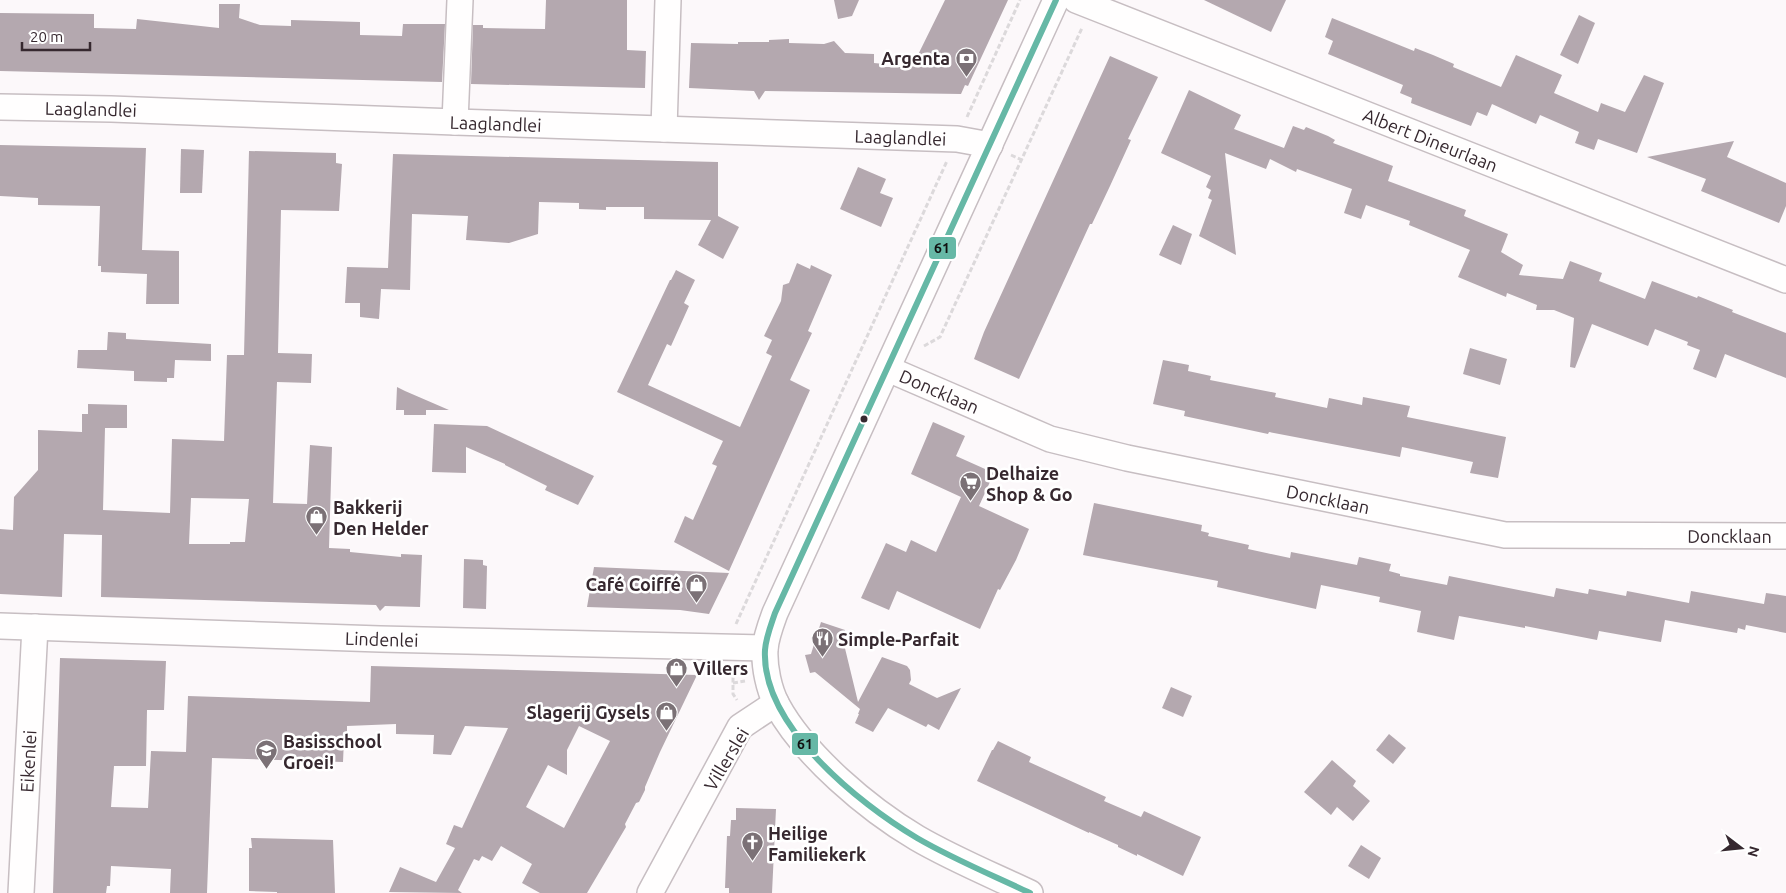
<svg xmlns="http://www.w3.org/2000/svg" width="1786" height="893" viewBox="0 0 1786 893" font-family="Ubuntu,sans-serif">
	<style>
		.building { fill: #b4a8af; fill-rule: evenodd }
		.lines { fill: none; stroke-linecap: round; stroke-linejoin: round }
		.minor-casing { stroke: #c7bec2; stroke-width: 28 }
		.path { stroke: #dcd9db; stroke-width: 3; stroke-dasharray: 5 2.5; stroke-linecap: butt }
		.minor { stroke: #fffefe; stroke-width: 25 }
		.bus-1-casing { stroke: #fff; stroke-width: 10 }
		.bus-1 { stroke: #66b8a6; stroke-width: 6 }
		.bus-dot { fill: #36282f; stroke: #fff; stroke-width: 2 }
		.labels { text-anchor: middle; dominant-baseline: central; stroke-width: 5; stroke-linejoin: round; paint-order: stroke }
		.poi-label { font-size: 18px; font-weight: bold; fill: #36282f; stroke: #fff; text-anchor: start }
		.street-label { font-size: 18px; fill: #36282f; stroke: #fff }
		.line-badge { stroke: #fff; stroke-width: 2 }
		.pale-badge-label { font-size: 14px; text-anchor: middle; font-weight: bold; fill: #111 }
	</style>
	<rect width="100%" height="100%" fill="#fcf8fa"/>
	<!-- building -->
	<g class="building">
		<polygon points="546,0 627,0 627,50 646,51 645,88 471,84 473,25 483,25 483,28 545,29"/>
		<polygon points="834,0 859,0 852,16 838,19"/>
		<polygon points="945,0 1008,0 968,86 965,85 961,94 765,91 759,100 754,91 689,88 691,43 738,44 738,42 769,42 769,40 789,39 789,43 824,44 834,41 845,53 874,54 874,63 884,64 884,67 912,67"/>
		<polygon points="1204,0 1286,0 1271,32"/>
		<polygon points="219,4 240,4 239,18 260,25 291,26 291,20 360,22 360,35 402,36 403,24 445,24 442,82 0,71 0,13 94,14 94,28 136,29 137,19 219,28"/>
		<polygon points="1579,15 1595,23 1578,64 1560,55"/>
		<polygon points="1332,18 1414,51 1415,48 1433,55 1454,64 1453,67 1501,87 1516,55 1562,75 1554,93 1598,112 1601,103 1625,112 1644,75 1664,83 1637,153 1598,139 1594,150 1575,143 1579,132 1540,115 1536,124 1492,104 1487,116 1477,112 1471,126 1411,103 1412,98 1400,93 1403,85 1328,54 1333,41 1325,37"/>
		<polygon points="1110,56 1158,77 1128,139 1131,140 1110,186 1092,224 1090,224 1019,379 974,359 984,332"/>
		<polygon points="1189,90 1241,115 1234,129 1284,148 1293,126 1304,130 1306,127 1328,136 1335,140 1333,143 1393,166 1388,181 1466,210 1464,216 1508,234 1501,252 1523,265 1519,275 1563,279 1570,261 1602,273 1599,281 1645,299 1652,281 1697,298 1698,296 1733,310 1732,312 1786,333 1786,378 1725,354 1716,378 1693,369 1700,350 1687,345 1688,342 1655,329 1648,346 1592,324 1575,368 1570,367 1574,318 1554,310 1536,310 1537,305 1507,293 1506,297 1458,277 1470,250 1409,225 1410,221 1366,205 1361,219 1344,213 1352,189 1297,169 1296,172 1270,159 1266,169 1225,153 1236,255 1199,236 1212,200 1208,198 1211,190 1206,187 1211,176 1161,153"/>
		<polygon points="1734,141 1727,157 1786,183 1786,206 1779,223 1701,191 1706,179 1647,157"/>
		<polygon points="0,145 146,148 142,250 179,251 179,304 146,304 147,274 101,272 101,266 98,266 100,206 38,205 38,198 0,196"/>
		<polygon points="181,149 204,150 202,193 180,193"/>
		<path d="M249 151 336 153V163L342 164 339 211 281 210 278 353 312 354 311 383 277 382 273 503 307 504 310 445 332 447 329 548 350 549V552L401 557V554L422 555 420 607 385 606 380 611 376 605 101 597 102 535 64 534 62 597 0 594V529L13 530 14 497 38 470V430L82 432V414H88V404L127 405V428H105L103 510 170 513 172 439 224 441 227 355H244ZM191 498 249 499 245 542H230V544H189Z"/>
		<polygon points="393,154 718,162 718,216 739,227 723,259 698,245 711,220 644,219 644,207 606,207 606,210 579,209 579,203 539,202 538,234 509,243 466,240 468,216 412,214 410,290 381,289 379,319 360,317 360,303 345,303 347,267 388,268"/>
		<polygon points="858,167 886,179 880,193 893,198 881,227 840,209"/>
		<polygon points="1173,225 1192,234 1181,265 1159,255"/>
		<polygon points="797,263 810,269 811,265 832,275 808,331 812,333 790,380 810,390 729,571 674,542 685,516 693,520 717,466 712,464 723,441 617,392 670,280 671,280 676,270 695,280 684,303 689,306 671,346 667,344 648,385 740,427 772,356 766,353 772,340 764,336 781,301 783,285 789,283"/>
		<polygon points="108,332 126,333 126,339 211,344 211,361 175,360 174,378 167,378 167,382 134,381 134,371 77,368 78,350 107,350"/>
		<polygon points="1470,348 1507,359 1500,385 1463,374"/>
		<polygon points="1163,360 1189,365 1188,371 1211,376 1210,380 1276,393 1275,397 1327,408 1329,398 1362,405 1363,397 1410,406 1407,417 1506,437 1498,478 1470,473 1473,462 1402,447 1400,457 1269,432 1268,434 1184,416 1185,411 1153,404"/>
		<polygon points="397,387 405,391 449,410 426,410 426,415 404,415 404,410 396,410"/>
		<polygon points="933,422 965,436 956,456 994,473 979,506 1029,529 1016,560 1000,590 998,589 980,629 897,591 889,610 861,598 886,543 906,552 911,540 936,552 961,497 911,474"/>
		<polygon points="434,424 487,426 594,476 578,505 545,490 547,486 505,465 505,464 466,447 466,473 432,472"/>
		<polygon points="1094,503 1202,525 1201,531 1209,533 1208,536 1249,545 1248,549 1290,558 1291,552 1357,565 1359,557 1391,564 1389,571 1400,574 1400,576 1447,585 1449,576 1554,597 1556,588 1588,594 1589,589 1626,596 1627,591 1689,603 1691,591 1764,604 1766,593 1786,596 1786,633 1746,625 1745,630 1738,628 1737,633 1665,620 1661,642 1599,631 1597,640 1525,626 1525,628 1459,616 1454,640 1417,632 1421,611 1379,602 1380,597 1321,585 1316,609 1217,587 1218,581 1083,555"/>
		<polygon points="464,559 483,560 483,565 487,566 486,609 463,608"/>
		<polygon points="594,567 729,573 709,614 680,610 587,607"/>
		<polygon points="821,622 845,630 842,636 858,702 882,657 907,666 910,670 911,680 909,684 937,698 961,688 939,730 928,724 926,727 888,708 873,732 855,723 859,714 858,714 860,709 815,672 810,673 805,655 811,654"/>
		<path d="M60 658 166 661 164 710H147L146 766H114L111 807 148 808 151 751 186 752 188 696 370 702 371 666 697 675 660 752 645 787V790L639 802 636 803 625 824 626 827 587 893H540L522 883 532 864 501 846 492 861 482 856 479 861 474 859 458 890 462 893 389 892 400 867 436 882 455 848 446 844 454 825 462 828 508 728 465 726 451 755 433 754 434 735 396 734V724L347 726V739H344L343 762 212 758 207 893H170L171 869 111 866 110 886H107L106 893H53ZM579 726 610 741 564 828 526 807 548 765 567 775V750Z"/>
		<polygon points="1171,687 1192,696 1183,717 1162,708"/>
		<polygon points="1389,734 1406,748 1393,764 1376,750"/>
		<polygon points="998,741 1031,757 1029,762 1106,797 1104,801 1141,817 1144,811 1201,837 1183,876 1137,854 1137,856 1118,847 1118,845 1089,832 1089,833 977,781 992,750 993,750"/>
		<polygon points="1332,760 1356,781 1353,786 1370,801 1353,821 1337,807 1331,815 1304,792"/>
		<polygon points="736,808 776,809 772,893 729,893 729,888 725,888 727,836 730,836 731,820 736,820"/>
		<polygon points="251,838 333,840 335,893 277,893 277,892 249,891 249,848 252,848"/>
		<polygon points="1361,845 1381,858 1369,879 1348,866"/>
	</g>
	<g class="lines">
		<defs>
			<g id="minor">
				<path id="s1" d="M1076 0 1786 280"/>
				<path id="s2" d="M0 107 111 109 455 122 957 139 990 145"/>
				<polyline points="455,122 460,0"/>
				<polyline points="664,129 668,0"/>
				<path id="s3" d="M888 369 1050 439 1127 458 1505 535 1786 536"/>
				<path id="s4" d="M0 626 380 639 765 648"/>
				<path id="s5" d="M21 893 35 627"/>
				<polyline points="650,893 740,727 776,703"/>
				<path d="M1030 893C992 875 953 859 917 838 868 809 804 755 777 705 769 690 764 667 765 649 766 637 771 624 775 613L1056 0"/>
			</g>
		</defs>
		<!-- minor casing -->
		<use href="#minor" class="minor-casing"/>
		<!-- path -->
		<g class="path">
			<polyline points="967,117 1020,0"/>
			<polyline points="1011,155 1022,160"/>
			<polyline points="924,346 940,337 1082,28"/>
			<polyline points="736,624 947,161"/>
			<polyline points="733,670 733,694 737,700"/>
			<polyline points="733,683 745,681"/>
		</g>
		<!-- minor -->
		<use href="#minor" class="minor"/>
		<defs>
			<path id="bus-1" d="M1030 893C992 875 953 859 917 838 858 803 761 725 765 650 766 637 771 625 775 613L1056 0"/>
		</defs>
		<!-- bus-1 casing -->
		<use href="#bus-1" class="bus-1-casing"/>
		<!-- bus-1 -->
		<use href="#bus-1" class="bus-1"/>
	</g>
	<!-- icons -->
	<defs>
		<symbol id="bank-pin" viewBox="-11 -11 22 30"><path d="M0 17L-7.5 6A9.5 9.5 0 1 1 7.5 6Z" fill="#7b7176" stroke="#fff"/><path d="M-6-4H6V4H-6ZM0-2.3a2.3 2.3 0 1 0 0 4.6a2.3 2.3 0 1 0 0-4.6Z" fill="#fff"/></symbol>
		<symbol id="supermarket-pin" viewBox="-11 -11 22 30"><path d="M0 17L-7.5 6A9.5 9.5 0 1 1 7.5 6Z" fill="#7b7176" stroke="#fff"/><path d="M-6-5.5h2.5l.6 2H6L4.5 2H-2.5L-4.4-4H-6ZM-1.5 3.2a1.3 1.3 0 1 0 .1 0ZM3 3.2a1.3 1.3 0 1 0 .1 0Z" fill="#fff"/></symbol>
		<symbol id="shop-pin" viewBox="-11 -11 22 30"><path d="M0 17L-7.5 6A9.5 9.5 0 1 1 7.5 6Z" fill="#7b7176" stroke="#fff"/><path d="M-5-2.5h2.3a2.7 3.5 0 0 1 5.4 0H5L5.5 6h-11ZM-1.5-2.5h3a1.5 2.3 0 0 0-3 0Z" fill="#fff"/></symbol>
		<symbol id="restaurant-pin" viewBox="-11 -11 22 30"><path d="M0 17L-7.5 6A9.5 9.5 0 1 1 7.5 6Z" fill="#7b7176" stroke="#fff"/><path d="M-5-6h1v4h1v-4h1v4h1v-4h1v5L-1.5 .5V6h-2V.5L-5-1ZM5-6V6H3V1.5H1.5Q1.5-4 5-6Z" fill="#fff"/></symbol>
		<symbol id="school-pin" viewBox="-11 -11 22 30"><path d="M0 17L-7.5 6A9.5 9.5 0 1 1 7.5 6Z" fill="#7b7176" stroke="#fff"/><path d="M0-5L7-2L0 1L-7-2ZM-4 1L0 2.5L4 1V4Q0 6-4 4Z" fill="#fff"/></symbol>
		<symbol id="church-pin" viewBox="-11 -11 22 30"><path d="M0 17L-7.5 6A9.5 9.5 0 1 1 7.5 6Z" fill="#7b7176" stroke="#fff"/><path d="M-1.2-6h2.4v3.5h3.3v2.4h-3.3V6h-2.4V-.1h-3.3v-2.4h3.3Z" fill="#fff"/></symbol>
	</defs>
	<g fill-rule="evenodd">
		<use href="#bank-pin" x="954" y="46" width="25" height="34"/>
		<use href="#supermarket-pin" x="958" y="470" width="25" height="34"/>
		<use href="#shop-pin" x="304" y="504" width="25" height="34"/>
		<use href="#shop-pin" x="684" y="572" width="25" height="34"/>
		<use href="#restaurant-pin" x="810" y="626" width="25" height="34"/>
		<use href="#shop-pin" x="664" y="656" width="25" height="34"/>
		<use href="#shop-pin" x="654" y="700" width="25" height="34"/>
		<use href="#school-pin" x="254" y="738" width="25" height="34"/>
		<use href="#church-pin" x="740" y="830" width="25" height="34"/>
	</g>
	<!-- markers -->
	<circle class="bus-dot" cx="864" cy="419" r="4.5"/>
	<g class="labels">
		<!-- poi labels -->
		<g class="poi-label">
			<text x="950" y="58" text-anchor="end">Argenta</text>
			<text x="986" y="473">Delhaize<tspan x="986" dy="21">Shop &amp; Go</tspan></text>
			<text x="333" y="507">Bakkerij<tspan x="333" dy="21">Den Helder</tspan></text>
			<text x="681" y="584" text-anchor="end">Café Coiffé</text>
			<text x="838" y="639">Simple-Parfait</text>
			<text x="693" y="668">Villers</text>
			<text x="650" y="712" text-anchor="end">Slagerij Gysels</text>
			<text x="283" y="741">Basisschool<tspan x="283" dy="21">Groei!</tspan></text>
			<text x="768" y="833">Heilige<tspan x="768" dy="21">Familiekerk</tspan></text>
		</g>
		<!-- street labels -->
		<g class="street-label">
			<text stroke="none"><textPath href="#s2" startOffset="91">Laaglandlei</textPath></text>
			<text stroke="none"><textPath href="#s2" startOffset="496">Laaglandlei</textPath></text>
			<text stroke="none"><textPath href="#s2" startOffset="901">Laaglandlei</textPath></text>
			<text stroke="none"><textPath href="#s1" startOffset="381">Albert Dineurlaan</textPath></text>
			<text stroke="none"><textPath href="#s3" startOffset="56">Doncklaan</textPath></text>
			<text stroke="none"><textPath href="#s3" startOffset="461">Doncklaan</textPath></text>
			<text stroke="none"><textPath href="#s3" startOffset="866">Doncklaan</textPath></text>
			<text stroke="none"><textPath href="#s4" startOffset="382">Lindenlei</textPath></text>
			<text transform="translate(726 759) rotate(-59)">Villerslei</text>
			<text stroke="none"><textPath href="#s5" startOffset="132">Eikenlei</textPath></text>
		</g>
	</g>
	<g class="line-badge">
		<rect x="928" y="236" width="29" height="24" rx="5" fill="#66b8a6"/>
		<rect x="791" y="732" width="28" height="24" rx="5" fill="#66b8a6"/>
	</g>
	<g class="pale-badge-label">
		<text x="942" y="253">61</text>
		<text x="805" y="749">61</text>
	</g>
	<!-- north arrow -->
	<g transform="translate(1741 848) rotate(106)" stroke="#ffffff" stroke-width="4" paint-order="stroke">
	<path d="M0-4L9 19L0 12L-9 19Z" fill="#36282f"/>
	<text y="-8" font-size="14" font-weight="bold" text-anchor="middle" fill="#36282f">N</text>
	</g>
	<!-- scale -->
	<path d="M22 42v8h68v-8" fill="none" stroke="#36282f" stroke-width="2.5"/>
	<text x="30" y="42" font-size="15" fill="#36282f" stroke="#ffffff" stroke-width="4" paint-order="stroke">20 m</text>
</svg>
